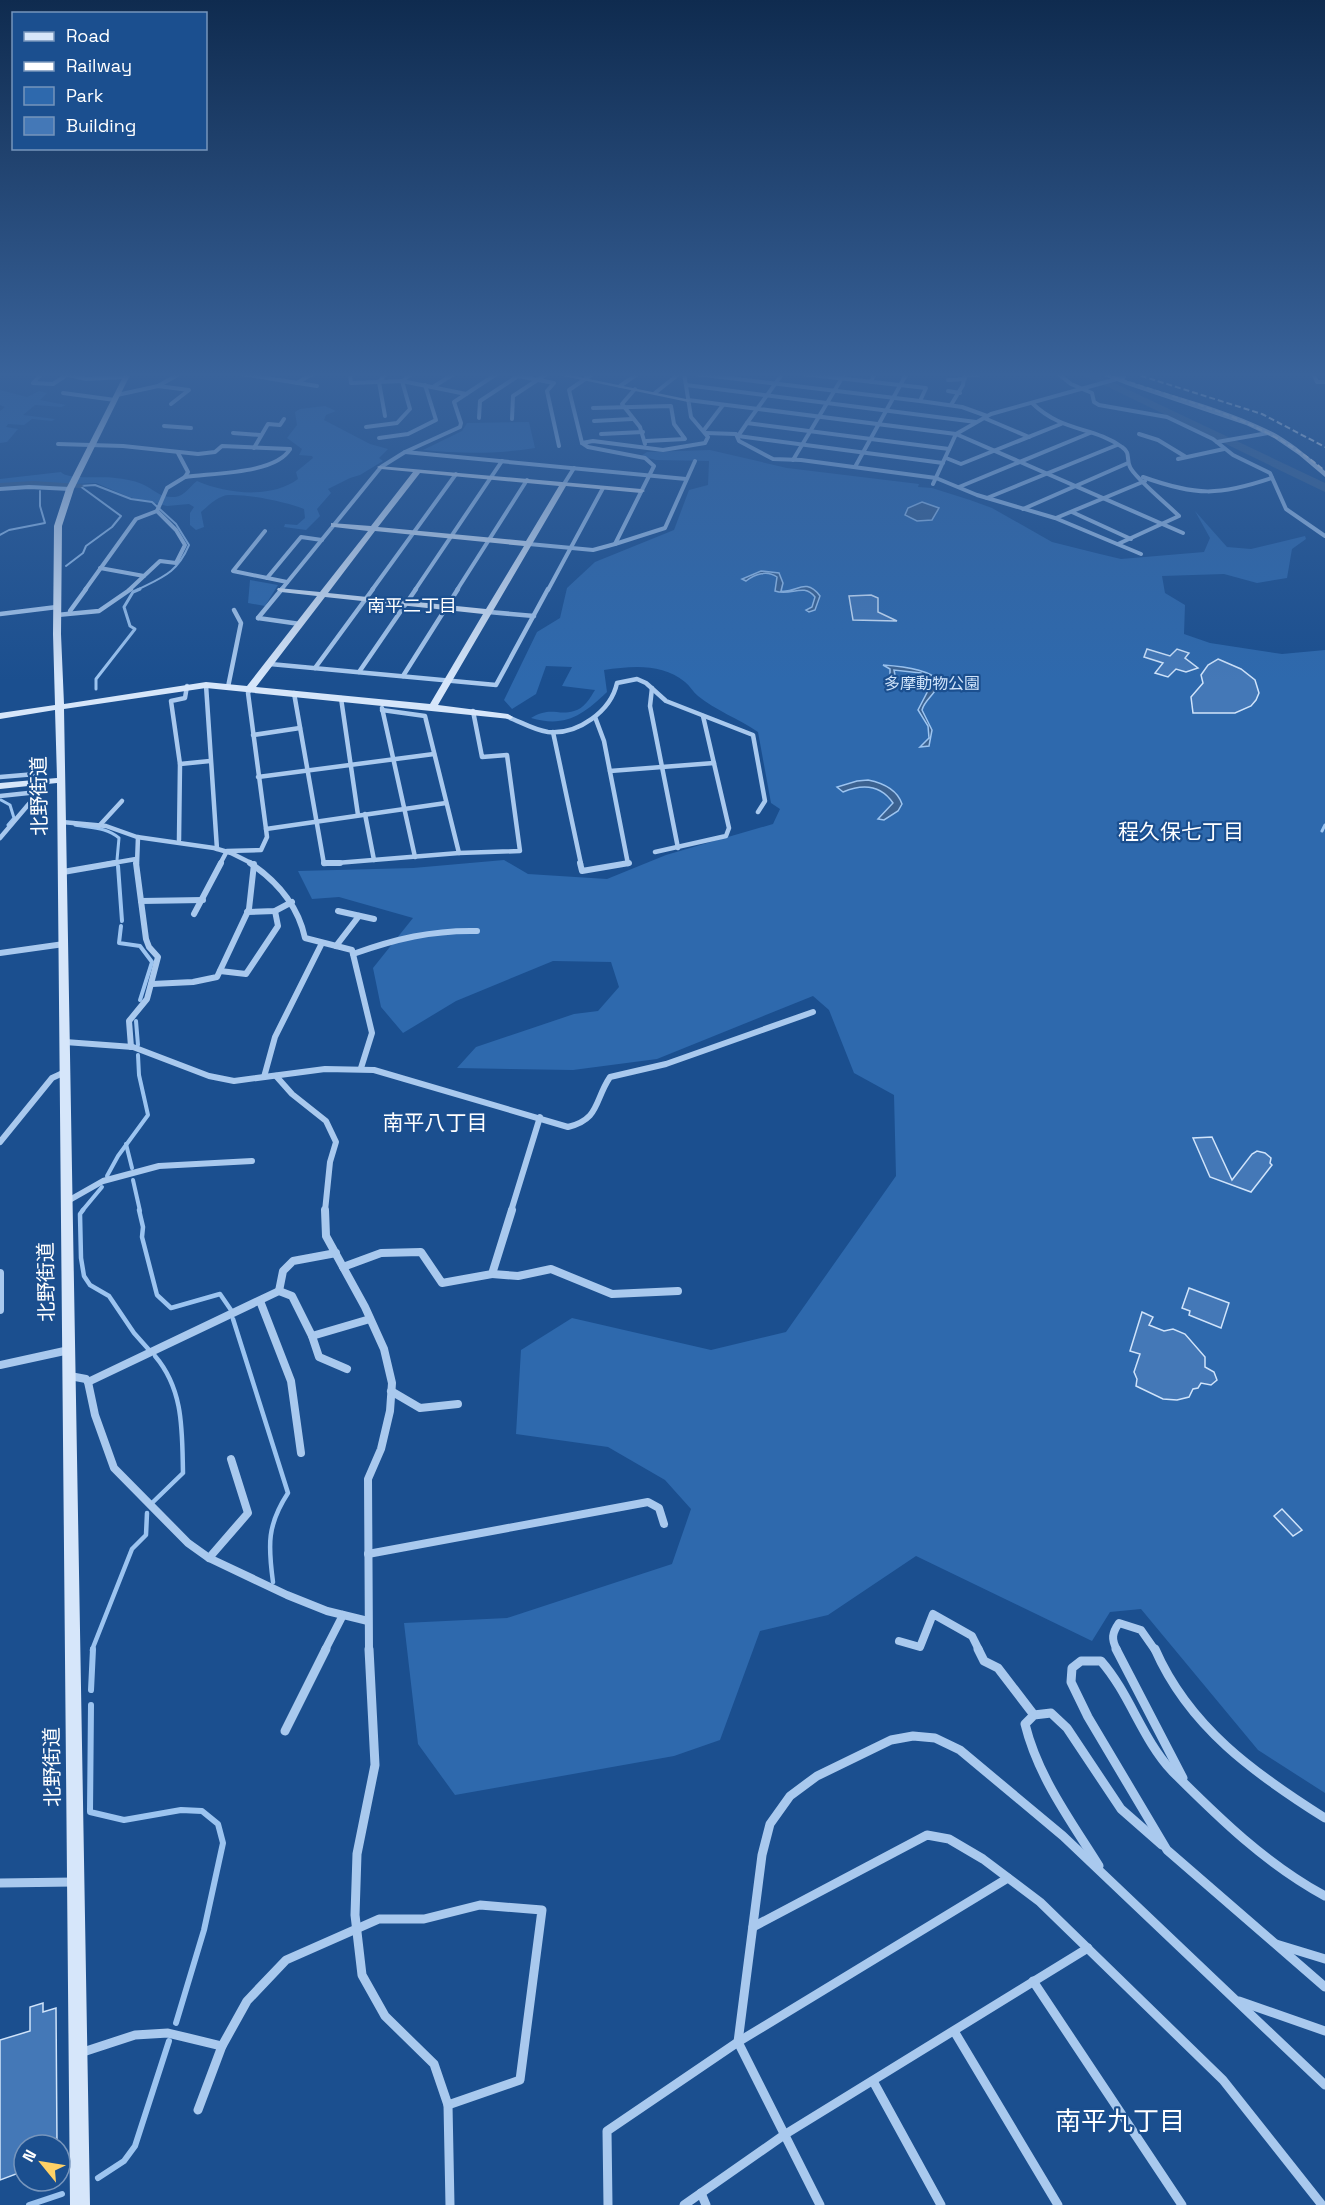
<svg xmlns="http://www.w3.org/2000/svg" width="1325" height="2205" viewBox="0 0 1325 2205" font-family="'Space Grotesk','Noto Sans JP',sans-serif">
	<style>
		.green { fill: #2e69ad }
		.water { fill: #3c6290; stroke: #9cc4f0; stroke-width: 1.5 }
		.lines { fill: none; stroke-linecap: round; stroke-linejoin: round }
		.stream-far4 { stroke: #9cc4f0; stroke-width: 2 }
		.stream-far3 { stroke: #9cc4f0; stroke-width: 3 }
		.stream-far2 { stroke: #9cc4f0; stroke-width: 4 }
		.stream-far1 { stroke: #9cc4f0; stroke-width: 4.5 }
		.stream { stroke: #9cc4f0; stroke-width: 6 }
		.canal { fill: #3c6290; fill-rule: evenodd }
		.river { fill: #3c6290; fill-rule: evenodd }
		.building { fill: #4478b7; stroke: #cfe3fa; stroke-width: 1.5 }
		.street-far4 { stroke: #a9c9ee; stroke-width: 4 }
		.street-far3 { stroke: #a9c9ee; stroke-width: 4.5 }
		.street-far2 { stroke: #a9c9ee; stroke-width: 6 }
		.street-far1 { stroke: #a9c9ee; stroke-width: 8 }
		.street { stroke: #a9c9ee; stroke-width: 9 }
		.secondary { fill: #d6e6fa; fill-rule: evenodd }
		.rail { stroke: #fff; stroke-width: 2; stroke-dasharray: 6 3; stroke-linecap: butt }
		.labels { text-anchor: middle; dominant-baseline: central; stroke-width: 4.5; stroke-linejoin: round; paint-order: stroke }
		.far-park-label { font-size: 16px; fill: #cfe3fa; stroke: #1b4f8f }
		.far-neighbourhood-label { font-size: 18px; fill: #fff; stroke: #1b4f8f }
		.street-label { font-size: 20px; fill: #fff; stroke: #1b4f8f }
		.neighbourhood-label { font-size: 21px; fill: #fff; stroke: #1b4f8f }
		.near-neighbourhood-label { font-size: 26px; fill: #fff; stroke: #1b4f8f }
	</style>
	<rect width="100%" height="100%" fill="#1b4f8f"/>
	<!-- green -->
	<g class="green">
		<polygon points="0,390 27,397 39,391 47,393 40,400 66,405 61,407 35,405 23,415 55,419 52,421 32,419 24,425 8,424 6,427 18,429 7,442 0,443 0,411 5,407 0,405"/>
		<path d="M325 406 336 411 326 415 324 420 370 444 388 449 379 458 383 461 360 475 350 478 328 489 331 493 317 509 320 516 306 530 284 527 285 524 297 525 305 518 304 509C287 502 248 494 229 495 219 495 209 505 201 512L204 527 196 530 190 525V513L194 507 189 504 167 506 129 497 96 483 0 488V479L61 472C67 480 102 476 115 478 124 479 133 480 142 484 154 489 159 498 175 497 185 496 190 486 197 481 227 494 271 499 298 479L296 472 313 458 312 456 299 455 302 449 287 438 297 425 295 412 300 409Z"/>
		<path d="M529 422 535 448C497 454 462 454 423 450L462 431 467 423Z"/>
		<path d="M710 450 787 468 919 484 918 487 932 488 970 500 992 508 1052 542 1100 554 1121 559 1204 552 1210 538 1195 511 1227 547 1251 549 1305 536 1306 539 1292 549 1287 578 1257 583 1224 574 1162 576 1165 593 1185 605 1184 634 1210 643 1282 654 1325 650V1793L1258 1750 1141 1609 1110 1612 1092 1641 916 1556 828 1615 760 1631 720 1740 674 1756 455 1795 418 1744 404 1623 507 1618 672 1564 691 1509 665 1480 608 1447 516 1434 521 1350 572 1318 711 1350 786 1332 896 1176 894 1095 854 1073 829 1010 813 996 657 1059 573 1070 457 1068 476 1047 574 1014 598 1011 619 987 611 962 553 961 456 1001 403 1033 381 1007 373 968 413 918 339 897 312 899 298 871 413 868 504 860 528 874 607 879 666 855 773 824 780 809 771 803 758 732C739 719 715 710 698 696 693 692 690 686 685 682 662 663 632 666 604 670L607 692C583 715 565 728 531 718 551 706 557 716 574 711 584 709 590 698 595 690L562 686 572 667 546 666 536 694 512 709 504 700 537 632 560 618 567 588 595 562 674 530 689 490 708 485 709 461 656 460 641 456 647 452Z"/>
		<polygon points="250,580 278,585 265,606 248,603"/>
	</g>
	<!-- water -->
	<g class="water">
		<polygon points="922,502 939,508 932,520 917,521 905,515 908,508"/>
		<path d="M761 571 779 573 783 583 781 591C796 594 805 576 820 596L815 610 809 612 806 610 812 607 815 597C803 582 791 597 775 591L777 577C767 570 755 574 746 581L742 579Z"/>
		<path d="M883 665C898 666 928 669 938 680 939 693 925 698 922 710L932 730 929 746 920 747 929 738 928 726 918 710 932 683 927 681 921 673 894 670 895 675H890V669Z"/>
		<path d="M868 780C883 783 897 789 902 804L898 811 884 820 878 819 893 803C880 784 862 784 843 792L837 787 857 781Z"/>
	</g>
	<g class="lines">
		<!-- stream-far4 -->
		<g class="stream-far4">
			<path d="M80 486 95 485 131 499 152 502 176 524 189 545C177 573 163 577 137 590"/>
			<polyline points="0,535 9,530 45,523 40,506 40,491"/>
			<polyline points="66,566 83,553 86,546 112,527 121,516 80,486"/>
		</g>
		<!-- stream-far3 -->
		<g class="stream-far3">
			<polyline points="96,689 96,679 135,629 130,626 124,607 133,592 140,589"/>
			<polyline points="1,800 10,805 14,818 8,825"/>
			<path d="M75 825C91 828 106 827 119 838L117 860"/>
			<polyline points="1322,831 1325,825"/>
		</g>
		<!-- stream-far2 -->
		<g class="stream-far2">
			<polyline points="118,866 122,921"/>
			<polyline points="121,926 119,943 140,946 152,962 140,1000"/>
			<polyline points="136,1021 138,1045"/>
			<polyline points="126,1144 132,1168"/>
			<polyline points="107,1176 118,1156 148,1115 139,1075 138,1055"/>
			<polyline points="133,1180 140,1211"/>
			<polyline points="82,1211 102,1187"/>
		</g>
		<!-- stream-far1 -->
		<g class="stream-far1">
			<polyline points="83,1210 80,1214 81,1258 84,1276 90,1285 109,1296 134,1333 150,1351"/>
			<polyline points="139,1210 143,1227 142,1237 157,1295 171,1308 220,1294 231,1310"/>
			<path d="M233 1319 288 1493C267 1525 268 1545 273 1582"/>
			<path d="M152 1503 183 1473C182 1431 184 1390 155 1356"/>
			<polyline points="92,1650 132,1549 146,1535 147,1513"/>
		</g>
		<!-- stream -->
		<g class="stream">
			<polyline points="91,1690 93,1649"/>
			<polyline points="91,1705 90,1812 124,1820 181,1810 202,1811 218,1824 223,1843 204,1930 176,2023"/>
			<polyline points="98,2178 124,2161 135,2146 169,2041"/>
			<polyline points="29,2205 62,2194"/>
		</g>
		<!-- canal -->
		<polygon class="canal" points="33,481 80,484 84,486 80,488 33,485 0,487 0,483"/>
		<!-- river -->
		<polygon class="river" points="1079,373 1093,373 1325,483 1325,492"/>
	</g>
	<!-- building -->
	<g class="building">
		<polygon points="871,595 878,598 878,612 897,621 853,620 849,596"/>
		<polygon points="1147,649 1170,656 1177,649 1189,653 1185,658 1198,668 1186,672 1176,669 1168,677 1155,673 1163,663 1144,657"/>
		<polygon points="1218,659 1241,669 1255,680 1259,693 1256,700 1251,706 1235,713 1193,713 1191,697 1203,683 1201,675 1208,665"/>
		<polygon points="1212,1137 1232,1180 1252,1154 1257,1151 1265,1153 1271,1158 1270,1163 1272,1165 1251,1192 1210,1177 1193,1138"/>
		<polygon points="1189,1288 1229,1303 1221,1328 1189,1315 1190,1311 1182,1308"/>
		<polygon points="1142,1312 1153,1317 1149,1325 1164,1331 1173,1329 1185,1334 1205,1357 1205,1367 1214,1372 1217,1380 1211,1385 1201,1383 1198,1388 1193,1389 1189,1397 1177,1400 1163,1399 1136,1386 1137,1379 1134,1372 1140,1354 1130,1351"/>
		<polygon points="1282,1509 1302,1530 1293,1536 1274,1516"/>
		<polygon points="43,2003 43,2012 56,2008 57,2145 24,2145 24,2171 0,2180 0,2040 30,2031 30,2007"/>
	</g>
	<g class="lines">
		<!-- street-far4 -->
		<g class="street-far4">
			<polyline points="42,373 33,383 53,384 68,374"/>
			<polyline points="60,373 86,379 125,377"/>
			<polyline points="235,373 317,386"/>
			<polyline points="350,373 351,383 402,381 466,394"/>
			<polyline points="688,373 920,401"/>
			<polyline points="794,373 926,388 920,401 962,407 987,416"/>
			<polyline points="1057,373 1071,384 1092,393 1094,402 1099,405 1167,417 1213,439 1233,455 1270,473 1286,509 1325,536"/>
			<polyline points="1313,373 1317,382 1325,382"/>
			<polyline points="965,375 978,375"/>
			<polyline points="948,380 965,379"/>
			<polyline points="402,381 413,373"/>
			<polyline points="871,382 875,373"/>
			<polyline points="297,383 314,373"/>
			<polyline points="686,385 976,422"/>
			<polyline points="158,386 181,373"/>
			<polyline points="620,386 639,373"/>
			<polyline points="433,387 455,373"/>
			<polyline points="635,389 622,404 640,427 645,444"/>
			<polyline points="948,391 960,393"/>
			<polyline points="63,393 115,400"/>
			<polyline points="655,393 680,373"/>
			<polyline points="117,395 158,386 189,390 171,404"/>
			<polyline points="688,400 956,434 1183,533"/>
			<path d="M1032 403C1063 433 1093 426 1122 447 1131 453 1126 459 1130 467 1134 477 1169 506 1179 516L1118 544"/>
			<polyline points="951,405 963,385 965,373"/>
			<polyline points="593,408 671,406 674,424 685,439 646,441"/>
			<polyline points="385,416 379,382 386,373"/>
			<polyline points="479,418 480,401 518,376 554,383 547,391 559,446"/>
			<polyline points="984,418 1029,437"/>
			<polyline points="512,419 513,396 548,373"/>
			<polyline points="594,421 632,419"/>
			<polyline points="747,423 783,373"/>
			<polyline points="164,426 191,428"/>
			<polyline points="366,427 397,423 410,409 402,381"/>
			<polyline points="704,430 723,405"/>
			<polyline points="233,433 260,435"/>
			<polyline points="706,433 736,434 739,441 773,459 801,460 936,478 977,495 1055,518 1141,554"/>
			<polyline points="601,434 643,432"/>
			<polyline points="1139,434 1158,440 1186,457"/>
			<polyline points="379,438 408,434 436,420 425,385"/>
			<polyline points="1217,442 1268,433"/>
			<polyline points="582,443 569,390 594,373"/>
			<polyline points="58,444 123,446 198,454 215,452 222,446 290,449"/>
			<polyline points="254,448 268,424 280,425 284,419"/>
			<polyline points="405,452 686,479"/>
			<polyline points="946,458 961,464 1061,424"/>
			<polyline points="1178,459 1224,449"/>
			<polyline points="793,460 845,373"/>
			<polyline points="943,463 738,436 747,423 949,449"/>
			<polyline points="855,467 907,373"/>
			<path d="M185 477C212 473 276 474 290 449"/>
			<path d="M1143 477C1196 496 1219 496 1272 478"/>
			<polyline points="564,484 574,468"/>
			<polyline points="933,484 956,434 991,414 1124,377"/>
			<polyline points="959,487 1090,433"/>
			<polyline points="0,489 29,487 70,489"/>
			<polyline points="987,498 1117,445"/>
			<polyline points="1023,509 1128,463"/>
			<polyline points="1072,512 1131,539"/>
			<polyline points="1056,518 1145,481"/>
			<polyline points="265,531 233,571 287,582"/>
			<polyline points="529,544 593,550 615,544 654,466 645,458 588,447 582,443 593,441 663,450 705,443 708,437 691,417 684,373"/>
			<polyline points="615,544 665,528 695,461"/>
			<polyline points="100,568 144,576"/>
			<polyline points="267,578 301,537 322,540"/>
			<polyline points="85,590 136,519 157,511"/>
			<polyline points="129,590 160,561 176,563 185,545 176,530 157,511 167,488 185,477 188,472 178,453"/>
			<polyline points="281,590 381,467 405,452 460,427 461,423 454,402 498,373"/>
			<polyline points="372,590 456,474"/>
			<polyline points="415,590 502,461"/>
			<polyline points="457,590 527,480"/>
			<polyline points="548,590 603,488"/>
		</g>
		<!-- street-far3 -->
		<g class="street-far3">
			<polyline points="70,611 86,589"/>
			<polyline points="489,612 534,616"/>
			<polyline points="0,614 57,607"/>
			<polyline points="57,615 99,611 131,589"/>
			<polyline points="258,618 282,589"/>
			<polyline points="258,618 300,624"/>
			<polyline points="270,664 496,685 548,589"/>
			<polyline points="315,668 373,589"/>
			<polyline points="359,672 416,589"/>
			<polyline points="403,676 458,589"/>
			<polyline points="206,685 217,849"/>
			<polyline points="228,687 241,623 234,610"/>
			<polyline points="652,688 650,706 678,848"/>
			<polyline points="250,689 248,693 266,829 446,803"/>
			<polyline points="294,693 324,864 459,853 520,851 507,755 482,757 473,711"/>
			<polyline points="341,698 358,815"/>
			<polyline points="382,708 415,857"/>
			<polyline points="382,710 425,716 459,853"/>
			<path d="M508 717C521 722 534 730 548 732 578 735 611 711 617 683L637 679 646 683 666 701 753 735 765 801 758 812"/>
			<polyline points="595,717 604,741 628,864"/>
			<polyline points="553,732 581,864"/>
			<polyline points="253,735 300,728"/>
			<polyline points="180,764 210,761"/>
			<polyline points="610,771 714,763"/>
			<polyline points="0,777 36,774"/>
			<polyline points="258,777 434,754"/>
			<polyline points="0,796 38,792"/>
			<polyline points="365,814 374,860"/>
			<polyline points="62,822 106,826 137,837 214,848 231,853 253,864"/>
			<polyline points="99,826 122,801"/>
			<polyline points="0,838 39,792"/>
			<polyline points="179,840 180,764 171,701 185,698 187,686"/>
			<polyline points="655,852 726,836 729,828 703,716"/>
			<polyline points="107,864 136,859"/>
			<polyline points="137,864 138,837"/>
			<polyline points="220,864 227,851 261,850 267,837 266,829"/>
		</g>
		<!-- street-far2 -->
		<g class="street-far2">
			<path d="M250 863C278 882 298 905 305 938L352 950 372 1033 361 1068"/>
			<polyline points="324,863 340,863"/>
			<polyline points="580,863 582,871 629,863"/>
			<polyline points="63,872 115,863"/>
			<polyline points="141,901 203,900"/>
			<polyline points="338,911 374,919"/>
			<polyline points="247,912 275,911 292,902"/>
			<polyline points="194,914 221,863"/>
			<polyline points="336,946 359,916"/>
			<polyline points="0,953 64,944"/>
			<path d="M353 954C395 939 432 930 477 931"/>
			<polyline points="220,971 246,974 278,926 275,911"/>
			<polyline points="152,984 193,982 217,977 249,909 254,864"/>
			<path d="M65 1042 133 1047 209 1076 234 1081 325 1069 374 1070 568 1127C600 1119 594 1101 610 1077L666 1064 813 1012"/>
			<polyline points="131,1047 129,1021 147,999 158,957 149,947 146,939 136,863"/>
			<polyline points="276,1076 292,1094 326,1121 336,1142 330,1162 325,1211"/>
			<polyline points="264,1077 275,1037 322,943"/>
			<polyline points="0,1142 52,1078 65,1072"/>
			<polyline points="66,1202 103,1181 159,1166 252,1161"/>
			<polyline points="511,1211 540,1117"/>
		</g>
		<!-- street-far1 -->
		<g class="street-far1">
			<polyline points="325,1210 326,1236 365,1307 384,1349 392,1383 390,1411 381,1449 368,1479 369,1650"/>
			<polyline points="343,1267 381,1253 421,1252 442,1283 492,1274 512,1210"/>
			<polyline points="0,1273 0,1310"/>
			<polyline points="492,1274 518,1276 551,1269 612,1294 678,1291"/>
			<polyline points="279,1291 283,1271 293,1261 336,1253"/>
			<polyline points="260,1301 291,1381 301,1453"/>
			<polyline points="312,1336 319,1357 347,1369"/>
			<polyline points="0,1365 69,1350"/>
			<polyline points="70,1376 86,1379 88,1382 95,1415 114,1468 188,1543 209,1558 287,1595 327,1611 368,1621"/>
			<polyline points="88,1382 279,1291 292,1296 312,1336 370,1319"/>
			<polyline points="391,1391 420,1408 458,1404"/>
			<polyline points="368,1554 648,1502 659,1508 664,1524"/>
			<polyline points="209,1558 248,1513 231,1459"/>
			<polyline points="899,1641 920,1647 933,1614 972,1636 979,1650"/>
			<polyline points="325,1650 343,1615"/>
			<path d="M1117 1650C1111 1639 1112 1633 1119 1623L1141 1630 1155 1650"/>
		</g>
		<!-- street -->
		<g class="street">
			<polyline points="369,1649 375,1765 357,1854 355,1915 362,1975 385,2016 434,2064 448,2105 450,2205"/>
			<polyline points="978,1649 984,1661 998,1668 1034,1715"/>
			<polyline points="1116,1649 1183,1778"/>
			<path d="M1155 1649C1189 1727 1255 1774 1325 1818"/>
			<polyline points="285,1731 326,1649"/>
			<path d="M1099 1866C1071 1821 1038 1777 1025 1724L1034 1715 1051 1713 1067 1728 1121 1809 1162 1845"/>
			<polyline points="0,1883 74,1882"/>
			<path d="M1325 1896C1266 1864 1219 1818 1172 1771 1142 1739 1130 1694 1101 1661H1081L1072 1668 1071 1682 1088 1717 1167 1850 1325 1987"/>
			<polyline points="753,1927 927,1835 949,1839 983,1859 1040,1902 1223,2080 1322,2205"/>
			<polyline points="1276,1944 1325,1959"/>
			<polyline points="1033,1981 1182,2205"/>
			<polyline points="1239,2001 1325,2031"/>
			<polyline points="954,2031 1058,2205"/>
			<polyline points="80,2053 135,2035 168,2033 222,2046"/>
			<polyline points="873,2081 941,2205"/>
			<polyline points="198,2110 222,2046 247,2001 286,1960 379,1919 424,1919 480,1905 542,1910 520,2080 448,2105"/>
			<polyline points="701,2193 706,2205"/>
			<polyline points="608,2205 607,2131 738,2042 1008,1878"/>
			<polyline points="684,2205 784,2135 1088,1948"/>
			<polyline points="820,2205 738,2042 762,1855 770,1824 790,1796 817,1776 891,1740 913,1736 935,1738 960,1750 1063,1836 1325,2085"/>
		</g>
		<!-- secondary -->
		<g class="secondary">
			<path d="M125 373H131L74 489 62 526 61 634 64 704 206 682 247 686 317 596 281 592 277 590 278 588 320 592 368 531 334 527H331V523L371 526 413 472 381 469 377 467 379 466 641 489 645 491 641 493 566 486 438 705 508 714 513 717 511 719 206 688 64 709 90 2205H70L57 783 0 789V783L57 778 55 710 0 719V713L55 705 53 634 54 526 66 489ZM420 473 559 486 526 541 378 527ZM375 531 524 546 486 609 328 593ZM325 597 483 614 430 704 256 687Z"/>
			<polygon points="549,373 560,373 691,400 688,402"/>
			<path d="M1097 373H1105C1162 394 1224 406 1278 435 1295 445 1310 458 1325 471V477L1299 455 1274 438 1246 425 1127 385Z"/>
		</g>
		<!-- rail -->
		<g class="rail">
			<path d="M1104 373C1184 403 1257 414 1325 471"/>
			<polyline points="1132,373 1262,414 1325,447"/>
		</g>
	</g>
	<!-- sky -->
	<linearGradient id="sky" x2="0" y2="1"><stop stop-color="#0f2b4f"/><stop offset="0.55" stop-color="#39639b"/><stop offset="1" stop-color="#39639b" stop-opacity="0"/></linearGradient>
	<rect width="1325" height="681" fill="url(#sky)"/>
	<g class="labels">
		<!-- far-park labels -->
		<g class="far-park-label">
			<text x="932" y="683">多摩動物公園</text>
		</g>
		<!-- far-neighbourhood labels -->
		<g class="far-neighbourhood-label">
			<text x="412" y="605">南平二丁目</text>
		</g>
		<!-- street labels -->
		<g class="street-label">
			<text transform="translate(39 796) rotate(-91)">北野街道</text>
			<text transform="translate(46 1282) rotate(-91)">北野街道</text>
			<text transform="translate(52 1767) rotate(-91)">北野街道</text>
		</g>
		<!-- neighbourhood labels -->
		<g class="neighbourhood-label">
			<text x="1181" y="831">程久保七丁目</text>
			<text x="435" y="1122">南平八丁目</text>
		</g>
		<!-- near-neighbourhood labels -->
		<g class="near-neighbourhood-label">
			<text x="1120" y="2121">南平九丁目</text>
		</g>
	</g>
	<!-- legend -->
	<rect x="12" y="12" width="195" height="138" fill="#1b4f8f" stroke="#7695bc" stroke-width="1.5"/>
	<rect x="24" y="32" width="30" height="9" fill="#d6e6fa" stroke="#7695bc" stroke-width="1.5"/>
	<text x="66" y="42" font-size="18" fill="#ffffff">Road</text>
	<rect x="24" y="62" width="30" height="9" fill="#ffffff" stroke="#7695bc" stroke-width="1.5"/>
	<text x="66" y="72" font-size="18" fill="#ffffff">Railway</text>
	<rect x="24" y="87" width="30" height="18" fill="#2e69ad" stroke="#7695bc" stroke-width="1.5"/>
	<text x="66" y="102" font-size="18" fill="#ffffff">Park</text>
	<rect x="24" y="117" width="30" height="18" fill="#4478b7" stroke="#7695bc" stroke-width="1.5"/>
	<text x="66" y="132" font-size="18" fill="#ffffff">Building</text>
	<!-- north arrow -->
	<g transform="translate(42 2163) rotate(300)"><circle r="28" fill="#1b4f8f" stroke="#7695bc" stroke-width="1.5"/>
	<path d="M0-4.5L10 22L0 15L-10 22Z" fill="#ffd166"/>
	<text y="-9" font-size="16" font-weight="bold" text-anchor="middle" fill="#ffffff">N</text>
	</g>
</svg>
